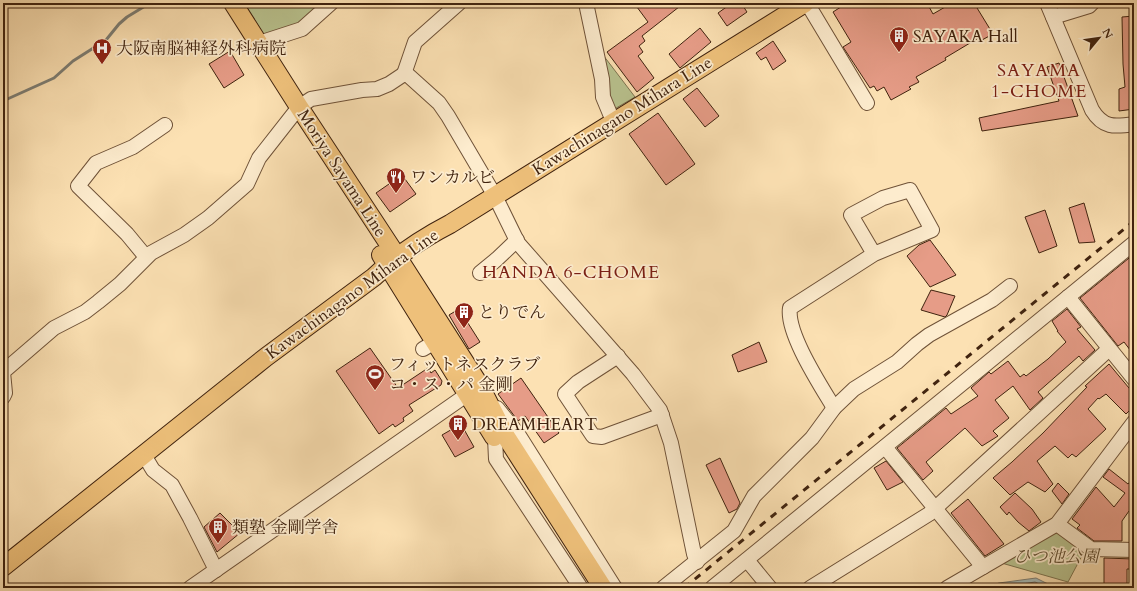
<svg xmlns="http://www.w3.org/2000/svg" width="1137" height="591" viewBox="0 0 1137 591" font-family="Cardo,'Noto Serif JP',serif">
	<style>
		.green { fill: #bac490; stroke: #7d7450 }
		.water { fill: #a5bab8; stroke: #7d7e74 }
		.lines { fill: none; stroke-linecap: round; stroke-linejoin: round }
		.shore { stroke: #726e64; stroke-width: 1 }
		.stream { stroke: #7d7e74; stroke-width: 3 }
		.building { fill: #e69c87; stroke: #40230f }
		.minor-casing { stroke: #6f5238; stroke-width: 16 }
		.major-casing { stroke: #40230f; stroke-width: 20 }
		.minor { stroke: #fdecce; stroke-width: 14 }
		.major { stroke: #eec07a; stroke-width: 18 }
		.rail { stroke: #40230f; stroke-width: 3; stroke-dasharray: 7 7; stroke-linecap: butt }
		.labels { text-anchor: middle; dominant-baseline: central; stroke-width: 3.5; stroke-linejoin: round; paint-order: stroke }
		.poi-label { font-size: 17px; fill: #40230f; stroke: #fdecce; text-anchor: start }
		.street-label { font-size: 17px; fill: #40230f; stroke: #fdecce }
		.park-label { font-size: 17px; font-style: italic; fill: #5e4b2f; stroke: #fdecce }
		.neighbourhood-label { font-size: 18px; letter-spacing: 1px; fill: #7a1f14; stroke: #fdecce }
	</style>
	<rect width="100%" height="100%" fill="#fce1b3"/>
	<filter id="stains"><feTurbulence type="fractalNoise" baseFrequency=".005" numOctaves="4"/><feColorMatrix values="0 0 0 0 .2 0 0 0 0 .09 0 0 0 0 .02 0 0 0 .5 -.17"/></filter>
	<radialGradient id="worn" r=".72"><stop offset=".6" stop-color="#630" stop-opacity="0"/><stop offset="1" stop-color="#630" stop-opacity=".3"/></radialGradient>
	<!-- green -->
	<g class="green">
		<polygon points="244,3 322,3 301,23 264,35"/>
		<polygon points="600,51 635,97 611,111"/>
		<polygon points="1056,528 1085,550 1068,582 998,562"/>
	</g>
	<!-- water -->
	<polygon class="water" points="1036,578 1052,586 1054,588 983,588 999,583"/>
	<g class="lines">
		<!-- shore -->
		<polyline class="shore" points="996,588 1035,582 1048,588"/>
		<!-- stream -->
		<polyline class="stream" points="3,101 54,78 73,61 106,40 119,24 127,17 150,3"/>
	</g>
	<!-- building -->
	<g class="building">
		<polygon points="634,3 684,3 642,36 645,41 639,46 643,52 638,56 654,78 637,92 607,52 648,22"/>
		<polygon points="732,3 741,3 747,12 727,26 718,13"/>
		<polygon points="847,3 927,3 933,14 952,3 974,3 993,34 982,40 980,37 945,58 946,60 916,77 919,82 909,87 911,89 891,100 884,87 877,91 874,86 870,88 843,47 851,42 833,12"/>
		<polygon points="1134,16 1134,109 1119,111 1119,89 1125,87 1123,64 1122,17"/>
		<polygon points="700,28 711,42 680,68 669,54"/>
		<polygon points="773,41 786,61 773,70 766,57 761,60 756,53"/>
		<polygon points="230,51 244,75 224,88 209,64"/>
		<polygon points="1059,63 1078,116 982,131 979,118 1059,101 1047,67"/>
		<polygon points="697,88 719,116 705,127 683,99"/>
		<polygon points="658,113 695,164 666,185 629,134"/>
		<polygon points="402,175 416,194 390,212 376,193"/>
		<polygon points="1084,203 1095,242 1079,243 1069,208"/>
		<polygon points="1045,210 1057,246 1039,253 1025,217"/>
		<polygon points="930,240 956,275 930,287 907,256 919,245"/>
		<polygon points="1134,254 1134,355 1124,342 1118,346 1080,298"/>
		<polygon points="931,290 955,296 947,315 945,317 921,310"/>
		<polygon points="459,309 480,342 469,349 449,315"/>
		<polygon points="1067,309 1081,327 1077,329 1095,350 1083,361 1079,356 1038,392 1043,398 1030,410 1013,386 995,400 1009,418 993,431 998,436 982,446 965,428 926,462 933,471 923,480 897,448 946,408 951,414 978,396 971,388 989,372 991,374 1008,361 1020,377 1024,374 1026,376 1048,359 1066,342 1057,331 1058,331 1052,321"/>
		<polygon points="759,342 767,362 738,372 732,355"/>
		<polygon points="370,348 398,388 428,368 431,373 435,370 442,381 441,385 409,405 413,411 403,418 404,421 395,427 393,424 379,434 336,371"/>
		<polygon points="1109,364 1134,394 1134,406 1126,414 1106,394 1099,399 1098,398 1088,409 1106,429 1076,457 1072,454 1068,458 1055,446 1037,461 1053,484 1045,492 1028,482 1010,495 993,478 1012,462 1043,433 1087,387 1085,386"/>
		<polygon points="521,378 559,433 544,443 525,416 518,421 498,394"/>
		<polygon points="461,424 474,447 455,457 442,435"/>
		<polygon points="720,458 740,503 737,509 729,513 706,465"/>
		<polygon points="886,461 903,482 887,490 874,468"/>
		<polygon points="1109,469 1128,484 1134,477 1134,515 1129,511 1122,521 1122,541 1094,541 1077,528 1080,525 1072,519 1096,487 1114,507 1125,493 1103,477"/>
		<polygon points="1058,483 1069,494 1062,504 1052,491"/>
		<polygon points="1015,493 1032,509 1041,522 1029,531 1018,522 1009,512 1007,515 1000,507"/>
		<polygon points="968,499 1004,544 985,556 951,513"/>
		<polygon points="220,513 240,533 217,552 204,527"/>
		<polygon points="1104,558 1134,559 1134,569 1127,569 1127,588 1104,588"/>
	</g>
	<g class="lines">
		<defs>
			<g id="minor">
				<polyline points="586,3 602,79 603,97 613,121"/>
				<polyline points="807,3 867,103"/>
				<path d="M1047 3 1092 110C1103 128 1114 127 1134 124"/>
				<polyline points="1053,17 1089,6 1092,3"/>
				<polyline points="259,43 302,29 331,3"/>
				<polyline points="404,74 415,42 459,3"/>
				<polyline points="146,257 127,234 78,186 96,163 133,147 165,125"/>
				<polyline points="480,273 497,259 517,240"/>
				<polyline points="1068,297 1134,379"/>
				<polyline points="423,349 435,342"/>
				<polyline points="618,356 578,382 565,394 593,436 602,437 662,415"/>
				<polyline points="3,397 5,393 3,372 54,328 85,312 98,302 120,284 151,253 184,235 208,218 247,184 259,158 299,107 311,99 362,90 377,89 389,84 404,74 409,76 439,103 448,116 495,196 518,243 633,374 660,410 671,443 694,554 697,562"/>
				<polyline points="497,408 518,434 615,588"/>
				<path d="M834 408C821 386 786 333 790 308L874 254 932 230 910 190 883 198 851 215 874 254"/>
				<polyline points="495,438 496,459 581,588"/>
				<polyline points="885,447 983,567"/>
				<polyline points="144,455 153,470 172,485 190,518 216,570"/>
				<polyline points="1057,524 1091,549 1134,550"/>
				<polyline points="747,560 770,588"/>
				<polyline points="190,588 475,389"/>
				<polyline points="663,588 734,531 754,496 812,438 834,408 854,389 897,362 917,344 929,335 992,300 1010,286"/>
				<polyline points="712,588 1134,243"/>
				<polyline points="810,588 929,514 1109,349"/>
				<polyline points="947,588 1057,524 1134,422"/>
			</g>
			<g id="major">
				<polyline points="233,3 299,107 398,258 480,386 505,435 603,588"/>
				<polyline points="381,255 494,437"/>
				<path d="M3 567 266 357 374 277C396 256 423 238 450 224L805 3"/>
			</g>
		</defs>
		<!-- minor casing -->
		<use href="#minor" class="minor-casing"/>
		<!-- major casing -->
		<use href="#major" class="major-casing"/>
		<!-- minor -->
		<use href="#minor" class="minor"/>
		<!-- major -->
		<use href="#major" class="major"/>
		<!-- rail -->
		<polyline class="rail" points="684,588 1134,221"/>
	</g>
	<!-- icons -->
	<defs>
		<symbol id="building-pin" viewBox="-11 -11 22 30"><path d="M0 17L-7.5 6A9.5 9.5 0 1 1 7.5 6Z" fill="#8f2418" stroke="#fdecce"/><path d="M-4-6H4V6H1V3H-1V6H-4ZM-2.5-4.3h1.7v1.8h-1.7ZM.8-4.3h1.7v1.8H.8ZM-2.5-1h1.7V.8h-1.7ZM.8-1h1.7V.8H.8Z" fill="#fff"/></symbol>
		<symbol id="hospital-pin" viewBox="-11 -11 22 30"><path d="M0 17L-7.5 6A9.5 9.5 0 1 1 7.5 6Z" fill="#8f2418" stroke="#fdecce"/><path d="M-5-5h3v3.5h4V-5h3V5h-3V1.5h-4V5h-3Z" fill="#fff"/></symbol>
		<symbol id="restaurant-pin" viewBox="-11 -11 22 30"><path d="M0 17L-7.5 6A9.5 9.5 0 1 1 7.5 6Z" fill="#8f2418" stroke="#fdecce"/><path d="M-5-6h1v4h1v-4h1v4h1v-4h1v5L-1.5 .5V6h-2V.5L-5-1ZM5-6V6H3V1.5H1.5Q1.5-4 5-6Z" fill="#fff"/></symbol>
		<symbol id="stadium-pin" viewBox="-11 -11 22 30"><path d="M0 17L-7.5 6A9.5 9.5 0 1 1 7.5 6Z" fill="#8f2418" stroke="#fdecce"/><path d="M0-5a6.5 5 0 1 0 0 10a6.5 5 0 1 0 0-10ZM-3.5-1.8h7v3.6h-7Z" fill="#fff"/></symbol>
	</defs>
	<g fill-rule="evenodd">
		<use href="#building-pin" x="888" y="25" width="22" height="30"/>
		<use href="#hospital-pin" x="91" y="37" width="22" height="30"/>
		<use href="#restaurant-pin" x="385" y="166" width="22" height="30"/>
		<use href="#building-pin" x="453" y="301" width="22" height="30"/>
		<use href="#stadium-pin" x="364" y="363" width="22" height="30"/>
		<use href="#building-pin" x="447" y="413" width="22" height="30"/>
		<use href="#building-pin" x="207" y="516" width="22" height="30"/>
	</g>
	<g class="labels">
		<!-- poi labels -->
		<g class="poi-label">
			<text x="913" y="36">SAYAKA Hall</text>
			<text x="116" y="48">大阪南脳神経外科病院</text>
			<text x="410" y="177">ワンカルビ</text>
			<text x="478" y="312">とりでん</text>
			<text x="389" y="364">フィットネスクラブ<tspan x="389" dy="20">コ・ス・パ 金剛</tspan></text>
			<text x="472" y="424">DREAMHEART</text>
			<text x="232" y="527">類塾 金剛学舎</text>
		</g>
		<!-- street labels -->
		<g class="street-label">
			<text transform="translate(622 116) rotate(-32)">Kawachinagano Mihara Line</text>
			<text transform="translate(342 173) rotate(57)">Moriya Sayama Line</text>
			<text transform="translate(352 294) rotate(-36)">Kawachinagano Mihara Line</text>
		</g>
		<!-- park labels -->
		<g class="park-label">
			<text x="1056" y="556">ひつ池公園</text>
		</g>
		<!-- neighbourhood labels -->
		<g class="neighbourhood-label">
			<text x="1039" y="70">SAYAMA<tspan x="1039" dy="21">1-CHOME</tspan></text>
			<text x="571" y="272">HANDA 6-CHOME</text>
		</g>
	</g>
	<!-- margin -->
	<rect width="1137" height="591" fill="none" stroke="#fce1b3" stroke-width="16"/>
	<rect x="4" y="4" width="1129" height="583" fill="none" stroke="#40230f" stroke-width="2"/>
	<rect x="8" y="8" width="1121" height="575" fill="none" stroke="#40230f"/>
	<!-- north arrow -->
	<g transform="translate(1099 38) rotate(61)" stroke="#fdecce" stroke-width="3" paint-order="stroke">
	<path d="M0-3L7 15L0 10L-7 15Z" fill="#40230f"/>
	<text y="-6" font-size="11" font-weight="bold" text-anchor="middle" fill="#40230f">N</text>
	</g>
	<rect width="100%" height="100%" filter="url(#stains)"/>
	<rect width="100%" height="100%" fill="url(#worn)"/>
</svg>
